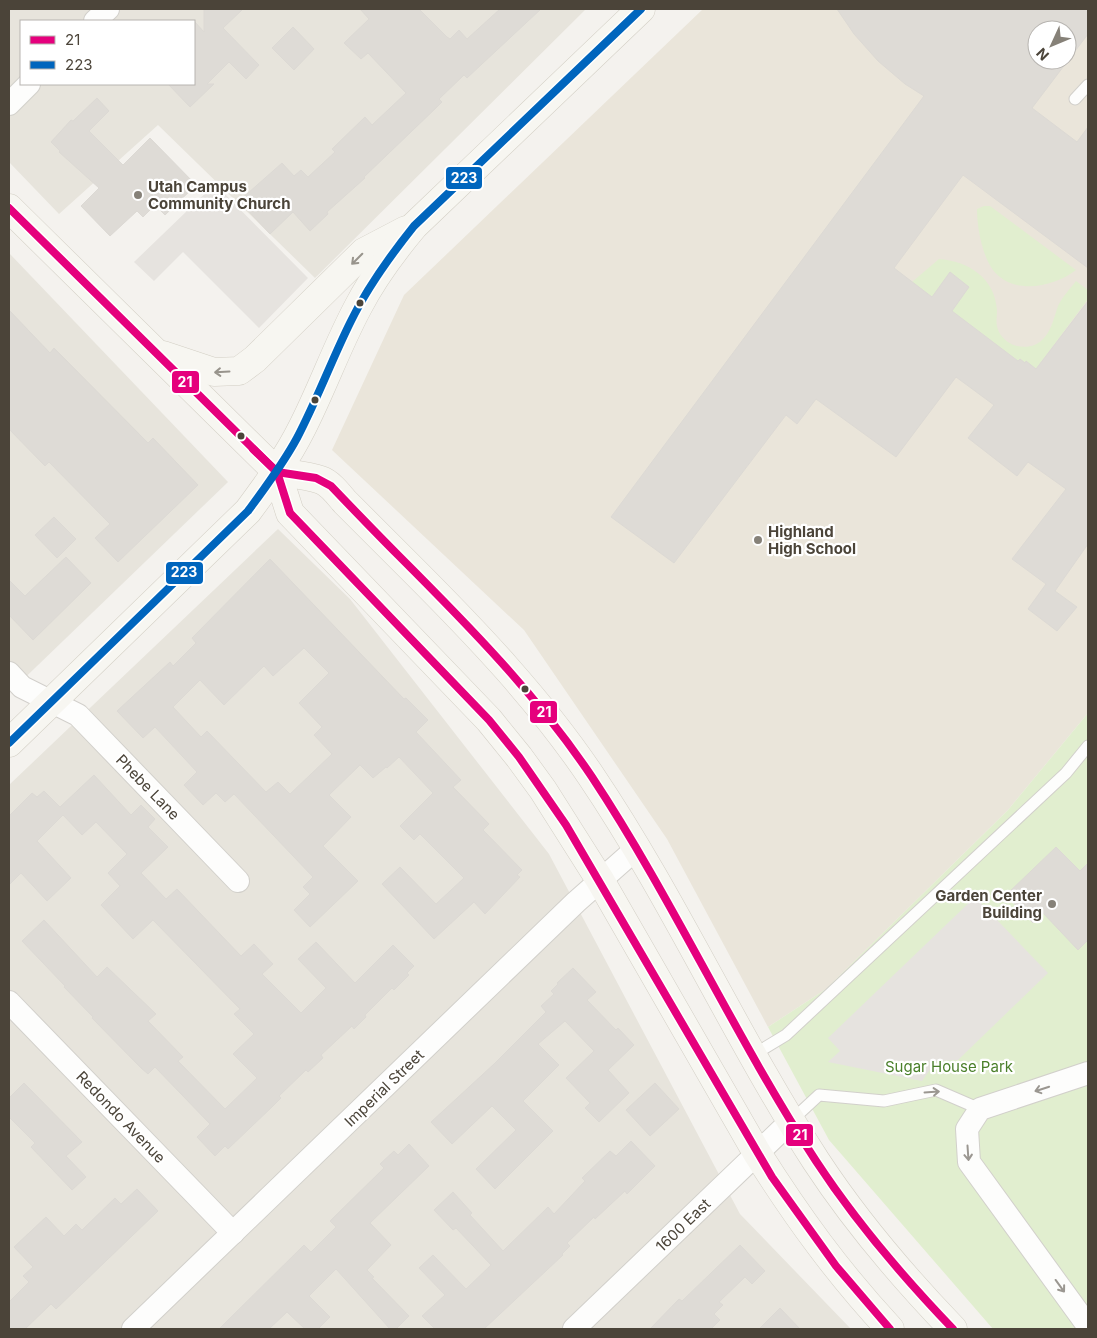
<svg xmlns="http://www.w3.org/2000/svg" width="1097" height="1338" viewBox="0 0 1097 1338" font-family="Inter,sans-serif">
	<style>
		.residential { fill: #e7e4dc; fill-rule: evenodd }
		.education { fill: #eae5da; fill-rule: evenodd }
		.green { fill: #e1eecf }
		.parking { fill: #e6e3df }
		.building { fill: #dedbd6; stroke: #dcd9d4; fill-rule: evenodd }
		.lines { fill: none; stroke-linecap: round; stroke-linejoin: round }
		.lane-casing { stroke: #d2d0cb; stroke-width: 13 }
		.street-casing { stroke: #d2d0cb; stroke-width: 24 }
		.secondary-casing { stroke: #d3cfc5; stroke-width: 29 }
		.lane { stroke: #fdfdfc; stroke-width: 11 }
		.street { stroke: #fdfdfc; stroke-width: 22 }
		.secondary { stroke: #f7f6f1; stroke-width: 28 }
		.bus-1-casing { stroke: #fff; stroke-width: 11 }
		.bus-2-casing { stroke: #fff; stroke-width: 11 }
		.bus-1 { stroke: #e5007d; stroke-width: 8 }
		.bus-2 { stroke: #0065bd; stroke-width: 8 }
		.oneway { stroke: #98948c }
		.oneway2 { stroke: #9b9791 }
		.poi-dot { fill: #868178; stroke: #fff; stroke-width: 2 }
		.bus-dot { fill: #4b4439; stroke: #fff; stroke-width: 2 }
		.labels { text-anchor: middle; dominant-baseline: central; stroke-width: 4.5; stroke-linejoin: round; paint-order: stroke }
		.poi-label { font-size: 15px; font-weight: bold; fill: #4b4439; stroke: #fff; text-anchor: start }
		.street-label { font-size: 15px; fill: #4b4439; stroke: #fff }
		.park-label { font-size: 15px; fill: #4a7f2a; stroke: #fff }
		.line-badge { stroke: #fff; stroke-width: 2 }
		.badge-label { font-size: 14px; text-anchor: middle; font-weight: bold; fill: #fff }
	</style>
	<rect width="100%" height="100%" fill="#f4f2ee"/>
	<!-- residential -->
	<g class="residential">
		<path d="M9 9H586L315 278 158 125 59 214 9 162ZM21 21H194V84H21Z"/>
		<polygon points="9,253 228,482 9,693"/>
		<polygon points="278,529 350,599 549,854 740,1214 851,1329 9,1329 9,785"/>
	</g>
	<!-- education -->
	<path class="education" d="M703 9H1088V713L1008 810 826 989 768 1027 667 839 524 630 332 450 404 295ZM1037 30H1067V60H1037Z"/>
	<!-- green -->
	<g class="green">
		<path d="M984 206H990L1076 270C1057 285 1021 294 1000 277 983 265 977 228 977 209Z"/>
		<path d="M939 259C968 261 995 278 997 310 997 318 995 324 999 332 1008 349 1032 352 1044 338 1052 329 1054 317 1058 306 1062 297 1070 289 1076 281L1088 290V299L1036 369 1026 362 1025 363 1020 359 1018 361 912 282Z"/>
		<polygon points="1088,713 1088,1329 993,1329 829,1140 768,1027 826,989 1008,810"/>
	</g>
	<!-- parking -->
	<g class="parking">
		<polygon points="215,184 308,278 259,328 183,252 154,281 134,262"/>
		<polygon points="975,897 1048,973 958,1060 936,1061 922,1081 828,1062 840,1051 828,1038"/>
	</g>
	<!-- building -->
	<g class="building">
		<polygon points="204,9 243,9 223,28 259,65 246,79 229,62 207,84 214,84 190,107 168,84 194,84 194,21 204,32"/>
		<polygon points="360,9 419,9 447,37 450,39 459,30 467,39 500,9 541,9 467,78 464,75 439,99 442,102 437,107 364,177 365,178 327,212 328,214 310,231 293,212 270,234 239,201 282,163 294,176 301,170 308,177 335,152 332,149 365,117 372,125 406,93 368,53 361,59 344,43 369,19"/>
		<path d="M837 9H1088V34L1032 108 1077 142 1088 127V268L963 175 894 268 932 297 950 272 969 287 952 311 1018 361 1020 359 1025 363 1026 361 1036 369 1088 301V544L1055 591 1077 607 1057 631 1028 609 1046 584 1012 559 1066 489 1028 462 1017 476 968 438 994 405 956 377 896 457 816 399 797 424 786 415 674 563 611 517 924 96 905 84 878 61 854 34ZM1037 30H1067V60H1037Z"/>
		<polygon points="293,27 314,49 294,70 272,48"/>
		<polygon points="97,98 109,111 89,131 123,165 150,138 196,185 165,215 155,205 143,217 137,211 110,236 81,206 99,188 59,152 60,151 51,142 71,120 73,121"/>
		<polygon points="9,310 50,353 54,348 148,443 153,438 198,485 118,562 95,538 110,524 49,462 45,466 9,429"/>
		<polygon points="54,517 76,539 57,558 35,535"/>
		<polygon points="66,557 91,583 33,640 9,615 9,580 25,596"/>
		<path d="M270 559 404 699 406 698 428 720 416 732 461 780 453 787 489 824 483 830 522 870 517 875 520 877 485 914 474 902 434 939 382 884 400 867 436 904 464 878 420 834 414 840 400 826 433 793 399 757 387 768 386 767 373 778 360 765 329 795 351 817 323 846 358 881 310 927 294 910 310 894 303 887 313 877 234 794 225 802 216 793 203 805 184 785 197 772 155 727 143 738 117 711 170 662 173 666 196 643 192 638ZM304 648 329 673 299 703 322 727 314 735 332 754 290 794 278 782 266 792 207 731 201 737 173 707 200 680 224 705 264 666 273 676Z"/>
		<polygon points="94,775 131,815 141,805 155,819 148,827 168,847 141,873 166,899 177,889 241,956 254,944 273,964 262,974 301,1013 326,988 298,959 316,942 355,983 393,945 414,966 407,973 409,975 394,990 392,988 365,1015 366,1017 354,1029 352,1026 321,1055 323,1058 308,1072 306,1070 279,1096 281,1098 273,1106 228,1149 225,1146 215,1156 197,1137 210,1124 155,1067 148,1074 141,1068 92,1018 93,1017 64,987 65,986 22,941 44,920 97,977 107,967 156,1014 148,1021 183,1057 178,1061 225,1109 257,1078 233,1054 254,1034 234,1014 240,1009 153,920 133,939 101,905 120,886 108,873 127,854 96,822 82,835 63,815 37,841 71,878 47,901 21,873 9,885 9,816 32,793 37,797 44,791 60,807"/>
		<polygon points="1056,847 1080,871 1088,863 1088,940 1078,950 1043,913 1033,923 1006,895"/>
		<polygon points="573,968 596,992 587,1000 616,1030 618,1028 634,1045 608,1070 629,1093 599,1122 585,1108 590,1103 566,1078 594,1051 565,1021 538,1044 559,1065 523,1101 553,1131 495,1189 476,1169 516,1130 492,1106 452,1144 431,1122 494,1064 546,1012 541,1006 554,994 551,991 558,984 557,983"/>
		<polygon points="24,1083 82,1142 66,1156 86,1177 72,1190 31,1147 35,1143 9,1117 9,1098"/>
		<polygon points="655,1083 679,1109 650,1136 626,1110"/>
		<polygon points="631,1141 655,1166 627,1194 625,1191 595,1219 594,1217 567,1243 570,1246 562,1254 563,1255 484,1329 435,1329 422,1316 445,1295 419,1268 433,1255 466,1289 491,1265 456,1228 453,1230 434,1210 453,1192 472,1213 470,1215 503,1251 548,1207 554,1214 585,1181 582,1178 610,1151 616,1156"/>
		<polygon points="409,1144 429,1166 370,1223 391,1245 367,1270 374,1277 372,1278 409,1316 396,1329 390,1329 336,1269 309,1296 330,1317 318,1329 305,1329 287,1312 269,1329 219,1329 304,1245 311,1252 336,1227 330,1221 384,1168 380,1164 394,1151 398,1155"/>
		<polygon points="137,1189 158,1211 56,1309 51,1304 25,1329 9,1329 9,1302 29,1282 23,1276 33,1267 14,1247 46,1217 64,1236 76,1224 82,1230 115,1198 121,1204"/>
		<polygon points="740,1245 765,1271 752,1284 745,1277 719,1302 723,1305 714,1314 720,1320 711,1329 650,1329 679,1299 682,1301"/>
		<polygon points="780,1308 800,1329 759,1329"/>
	</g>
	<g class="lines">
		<defs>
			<g id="lane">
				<polyline points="1075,99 1088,85"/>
				<polyline points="753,1055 786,1035 1066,773 1088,746"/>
				<polyline points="792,1120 819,1095 884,1101 936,1090 980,1109"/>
			</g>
			<g id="street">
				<polyline points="95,21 108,9"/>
				<polyline points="9,104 29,84"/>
				<polyline points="9,673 22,687 78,715 238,881"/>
				<polyline points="9,1002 233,1233"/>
				<polyline points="1088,1073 980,1109 967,1129 969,1162 1088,1326"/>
				<polyline points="133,1329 576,902 636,849"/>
				<polyline points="574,1329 792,1120"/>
			</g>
			<g id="secondary">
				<path d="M9 208 277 472 290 513 489 720 519 757 543 790 600 880 757 1153C798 1218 838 1273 890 1329"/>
				<polyline points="163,355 214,372 239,371 255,359 364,252 406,230"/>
				<path d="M277 472C291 474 308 475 321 480 330 483 339 495 345 502 368 525 390 547 412 569 476 633 540 700 591 776 674 899 735 1036 816 1161 856 1222 903 1277 953 1329"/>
				<path d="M9 743 248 511C268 484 287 458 302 428 322 389 337 346 358 307 373 278 393 251 414 226L641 9"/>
			</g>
		</defs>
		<!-- lane casing -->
		<use href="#lane" class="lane-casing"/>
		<!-- street casing -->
		<use href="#street" class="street-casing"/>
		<!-- secondary casing -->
		<use href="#secondary" class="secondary-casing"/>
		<!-- lane -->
		<use href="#lane" class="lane"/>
		<!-- street -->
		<use href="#street" class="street"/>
		<!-- secondary -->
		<use href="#secondary" class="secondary"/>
		<defs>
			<g id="bus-1">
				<path d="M9 208 277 472 316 478 331 486C353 509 375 532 398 555 467 624 537 695 592 777 674 901 735 1037 816 1161 856 1222 903 1277 953 1329"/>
				<polyline points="253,449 277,472 290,513 489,720 519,757 566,825 772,1177 836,1266 890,1329"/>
			</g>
			<path id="bus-2" d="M9 743 248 511C265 488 283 464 297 438 317 400 332 359 351 321 368 286 390 256 414 226L641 9"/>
		</defs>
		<!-- bus-1 casing -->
		<use href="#bus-1" class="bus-1-casing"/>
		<!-- bus-2 casing -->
		<use href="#bus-2" class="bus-2-casing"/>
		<!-- bus-1 -->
		<use href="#bus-1" class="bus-1"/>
		<!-- bus-2 -->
		<use href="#bus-2" class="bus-2"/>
	</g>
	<!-- one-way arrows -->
	<defs><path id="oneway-shaft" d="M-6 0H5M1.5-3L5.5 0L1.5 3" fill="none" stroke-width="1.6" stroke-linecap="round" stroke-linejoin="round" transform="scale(1.25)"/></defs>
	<g class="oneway">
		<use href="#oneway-shaft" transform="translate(357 259) rotate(135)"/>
		<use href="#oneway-shaft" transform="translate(222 372) rotate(177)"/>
	</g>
	<g class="oneway2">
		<use href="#oneway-shaft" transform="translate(1042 1089) rotate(162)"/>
		<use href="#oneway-shaft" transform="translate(932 1092) rotate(-4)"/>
		<use href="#oneway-shaft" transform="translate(968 1153) rotate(86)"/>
		<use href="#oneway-shaft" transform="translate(1060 1286) rotate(54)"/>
	</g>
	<!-- markers -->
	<g class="poi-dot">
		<circle cx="138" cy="195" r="5"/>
		<circle cx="758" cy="540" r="5"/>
		<circle cx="1052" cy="904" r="5"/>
	</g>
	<g class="bus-dot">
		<circle cx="360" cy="303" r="4.5"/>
		<circle cx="315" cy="400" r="4.5"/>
		<circle cx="241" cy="436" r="4.5"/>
		<circle cx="525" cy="689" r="4.5"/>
	</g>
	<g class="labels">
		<!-- poi labels -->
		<g class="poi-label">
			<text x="148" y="186">Utah Campus<tspan x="148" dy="17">Community Church</tspan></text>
			<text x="768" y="531">Highland<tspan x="768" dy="17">High School</tspan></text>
			<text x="1042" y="895" text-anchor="end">Garden Center<tspan x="1042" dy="17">Building</tspan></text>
		</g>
		<!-- street labels -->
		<g class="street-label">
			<text transform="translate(148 787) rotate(46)">Phebe Lane</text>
			<text transform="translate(384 1088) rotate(-44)">Imperial Street</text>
			<text transform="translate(121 1117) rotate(46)">Redondo Avenue</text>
			<text transform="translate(683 1225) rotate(-44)">1600 East</text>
		</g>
		<!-- park labels -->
		<g class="park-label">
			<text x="949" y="1066">Sugar House Park</text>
		</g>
	</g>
	<g class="line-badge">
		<rect x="445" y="166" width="38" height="24" rx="5" fill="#0065bd"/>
		<rect x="171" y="370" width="29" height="24" rx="5" fill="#e5007d"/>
		<rect x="165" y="561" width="39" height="24" rx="5" fill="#0065bd"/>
		<rect x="529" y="700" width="29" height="24" rx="5" fill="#e5007d"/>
		<rect x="785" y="1123" width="29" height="24" rx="5" fill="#e5007d"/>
	</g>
	<g class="badge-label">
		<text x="464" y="183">223</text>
		<text x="185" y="387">21</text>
		<text x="184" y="577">223</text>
		<text x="544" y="717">21</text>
		<text x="800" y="1140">21</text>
	</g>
	<!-- border -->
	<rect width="1097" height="1338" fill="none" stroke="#4b4439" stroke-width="20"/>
	<!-- legend -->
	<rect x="20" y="20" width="175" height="65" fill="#ffffff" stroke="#b7b4b0"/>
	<rect x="30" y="36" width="25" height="8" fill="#e5007d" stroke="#b7b4b0"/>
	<text x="65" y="45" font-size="15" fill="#4b4439">21</text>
	<rect x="30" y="61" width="25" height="8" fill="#0065bd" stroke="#b7b4b0"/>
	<text x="65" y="70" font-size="15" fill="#4b4439">223</text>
	<!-- north arrow -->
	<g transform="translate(1052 45) rotate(226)"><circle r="24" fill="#ffffff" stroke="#b7b4b0"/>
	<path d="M0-4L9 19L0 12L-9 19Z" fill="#868178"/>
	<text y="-8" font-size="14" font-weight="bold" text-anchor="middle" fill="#4b4439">N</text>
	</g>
</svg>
